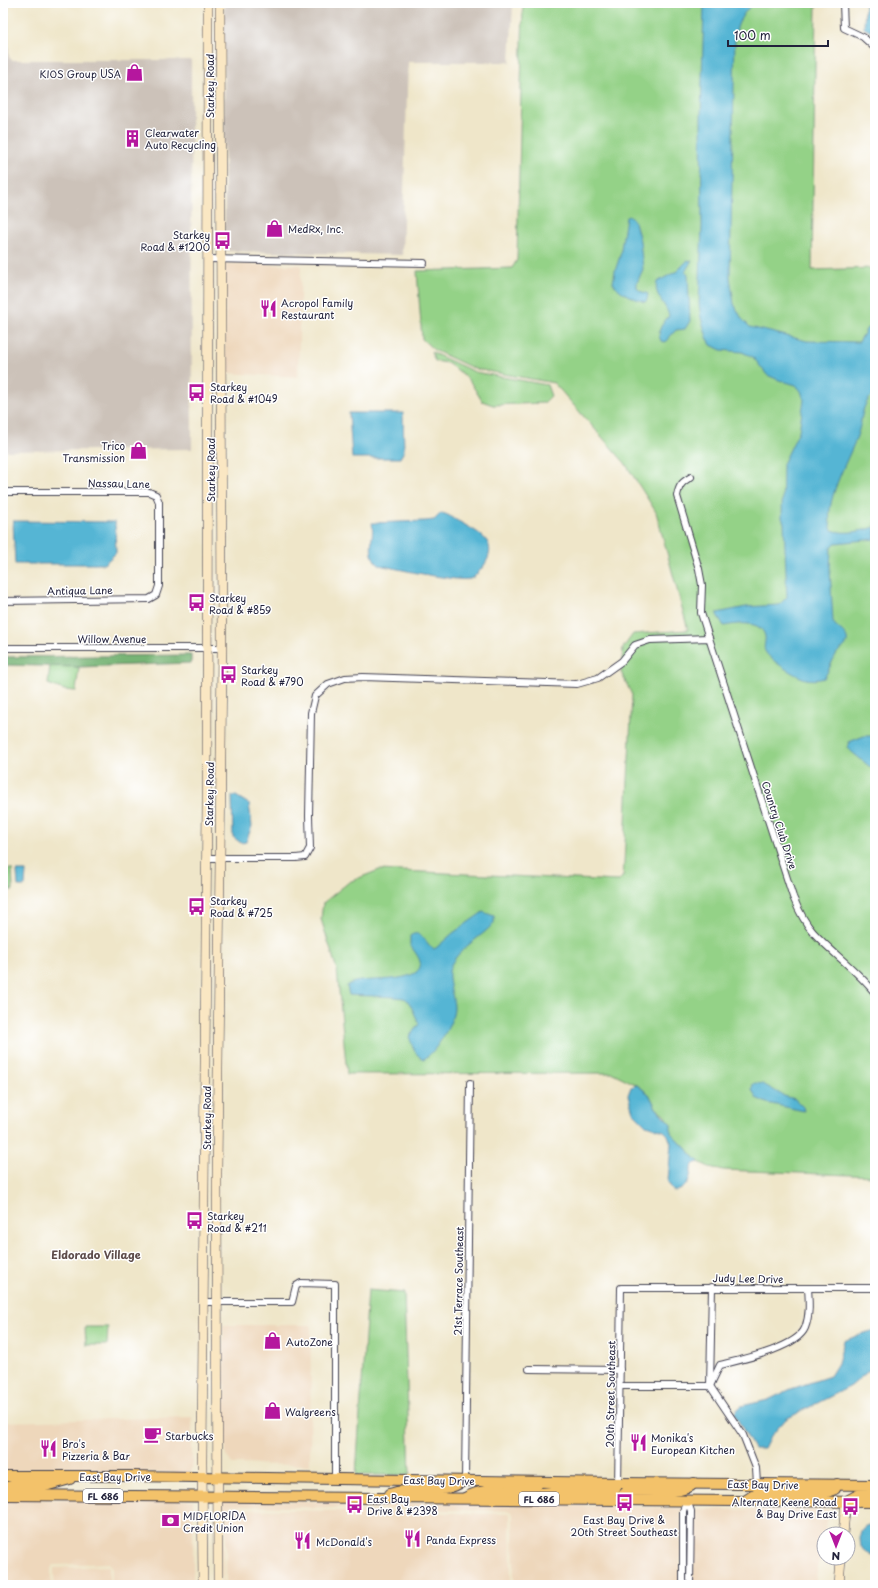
<svg xmlns="http://www.w3.org/2000/svg" width="878" height="1588" viewBox="0 0 878 1588" font-family="'Playpen Sans',sans-serif">
	<style>
		.built { fill: #eed7bb }
		.industrial { fill: #ccc2b9 }
		.green { fill: #94d287; stroke: #5b7a61 }
		.forest { fill: #77b474; stroke: #4c6b58 }
		.water { fill: #55b5d4; stroke: #3c6c88 }
		.lines { fill: none; stroke-linecap: round; stroke-linejoin: round }
		.street-casing { stroke: #413f50; stroke-width: 8 }
		.secondary-casing { stroke: #413f50; stroke-width: 10 }
		.primary-casing { stroke: #413f50; stroke-width: 12 }
		.street { stroke: #fff; stroke-width: 6 }
		.secondary { stroke: #fae7c3; stroke-width: 9 }
		.primary { stroke: #f3c26a; stroke-width: 10 }
		.labels { text-anchor: middle; dominant-baseline: central; stroke-width: 3; stroke-linejoin: round; paint-order: stroke }
		.shield { fill: #fff; stroke: #646476; stroke-width: 1 }
		.shield-label { font-size: 9px; font-weight: bold; fill: #22223b }
		.poi-label { font-size: 10px; fill: #22223b; stroke: #fff; text-anchor: start }
		.street-label { font-size: 10px; fill: #22223b; stroke: #fff }
		.neighbourhood-label { font-size: 11px; font-weight: bold; fill: #5e4d4c; stroke: #fff }
	</style>
	<rect width="100%" height="100%" fill="#fff"/>
	<filter id="ink" filterUnits="userSpaceOnUse"><feTurbulence type="fractalNoise" baseFrequency=".025" numOctaves="2"/><feDisplacementMap in="SourceGraphic" scale="8" xChannelSelector="R" yChannelSelector="G"/><feConvolveMatrix kernelMatrix="1 2 1 2 8 2 1 2 1" color-interpolation-filters="sRGB"/></filter>
	<filter id="wash" filterUnits="userSpaceOnUse"><feTurbulence type="fractalNoise" baseFrequency=".012" numOctaves="4" result="noise"/><feDisplacementMap in="SourceGraphic" scale="16" xChannelSelector="R" yChannelSelector="G"/><feGaussianBlur stdDeviation="0.9" result="paint"/><feColorMatrix in="noise" values="0 0 0 0 0 0 0 0 0 0 0 0 0 0 0 0 0 1.4 0 .05"/><feComposite in="paint" operator="in"/></filter>
	<g filter="url(#wash)">
		<rect width="100%" height="100%" fill="#efe6c9"/>
		<!-- built -->
		<g class="built">
			<polygon points="225,264 301,265 298,377 225,373"/>
			<polygon points="223,1325 311,1325 310,1465 233,1464 226,1456"/>
			<polygon points="192,1417 192,1469 189,1473 3,1472 3,1422"/>
			<polygon points="3,1499 193,1500 193,1585 112,1585 112,1566 109,1563 54,1565 51,1568 51,1585 3,1585"/>
			<polygon points="221,1500 462,1503 463,1504 475,1503 681,1508 680,1585 514,1585 513,1514 510,1511 232,1506 229,1507 223,1517 223,1585 221,1585"/>
			<polygon points="232,1509 510,1514 511,1585 226,1585 226,1517"/>
			<polygon points="694,1509 751,1510 830,1510 824,1534 815,1585 693,1585"/>
			<polygon points="109,1566 109,1585 54,1585 54,1568"/>
		</g>
		<!-- industrial -->
		<g class="industrial">
			<polygon points="4,3 8,3 9,57 12,60 191,60 192,449 6,451 6,230 3,227"/>
			<polygon points="224,3 513,3 510,62 408,62 402,255 225,251"/>
		</g>
		<!-- green -->
		<g class="green">
			<polygon points="523,3 816,3 812,270 875,268 875,1176 723,1170 709,1167 699,1162 671,1133 665,1115 656,1108 649,1094 637,1085 613,1073 347,1074 337,970 321,919 323,903 349,882 379,870 619,881 623,876 624,864 632,695 621,672 623,648 633,634 688,630 656,512 625,463 554,383 475,369 434,350 422,339 417,271 512,268 517,260"/>
			<polygon points="431,352 475,372 547,385 551,396 544,403 493,405 482,401 471,383 463,374 447,363 435,361"/>
			<polygon points="50,665 79,667 76,691 64,690 48,684"/>
			<polygon points="3,869 12,869 13,890 3,890"/>
			<polygon points="368,1290 404,1293 410,1475 356,1475"/>
			<polygon points="85,1327 108,1327 107,1345 86,1345"/>
		</g>
		<!-- forest -->
		<polygon class="forest" points="191,655 191,663 79,667 3,665 3,657"/>
		<!-- water -->
		<g class="water">
			<path d="M704 3H755C743 11 737 23 735 37L730 277 734 304 742 319 750 327 807 341 859 342 867 328H875V394C860 403 863 421 857 436 849 459 821 506 832 530 844 535 863 531 875 527V539L835 543 831 548 830 569 833 622C836 628 845 631 847 638 849 646 841 648 837 653 832 660 829 671 824 678 818 680 812 680 806 679 797 677 769 660 765 651 763 647 766 641 765 636 761 619 736 624 724 626L717 615V613L746 607 779 605 787 597 784 523 782 518 783 464 799 431 804 400 801 391 796 385 779 380 767 375 753 357 742 352 721 350 711 345 707 337 701 318 699 304 702 226 701 119Z"/>
			<polygon points="865,3 875,3 875,34 864,28"/>
			<path d="M630 216 635 222 640 241 643 269 637 283V288L640 291 648 294 647 300 645 302C633 298 621 294 613 283L615 271 620 256 626 217Z"/>
			<path d="M692 260 685 272 688 274 690 321 685 329 676 330 665 342 661 341C656 331 662 324 669 316 666 303 653 295 657 282L677 271 687 261Z"/>
			<polygon points="349,413 403,413 404,451 400,458 352,458"/>
			<path d="M441 513C449 514 453 519 460 522 479 533 501 542 483 567 479 571 476 577 470 579 463 580 455 579 448 578 425 575 402 570 379 565 365 554 375 536 372 523L425 521 434 520Z"/>
			<polygon points="13,521 115,522 116,553 104,564 15,564"/>
			<polygon points="864,736 875,736 875,771 847,748 849,742"/>
			<polygon points="232,796 236,796 249,804 252,826 246,842 241,843 233,837"/>
			<polygon points="17,871 26,871 25,886 18,886"/>
			<path d="M483 912 494 916V923C482 937 462 946 452 963 444 977 454 993 454 1008 454 1022 436 1052 424 1059 415 1057 413 1045 409 1037L419 1024C417 1019 410 1002 406 999 403 996 358 996 349 995L347 986C356 976 396 984 415 973 427 965 416 954 410 945V936C420 928 426 943 433 949L436 948 453 933Z"/>
			<polygon points="755,1083 763,1084 784,1096 795,1099 803,1107 804,1111 767,1103 756,1098 752,1089 753,1084"/>
			<path d="M637 1085 649 1094 656 1108 671 1124V1133L699 1162 695 1163 691 1167C691 1178 687 1191 673 1191L668 1182 671 1143 668 1135 664 1131 646 1125 633 1112 628 1095 631 1087Z"/>
			<polygon points="875,1330 874,1366 851,1386 786,1419 770,1437 764,1449 754,1449 734,1413 741,1406 768,1400 791,1389 830,1376 838,1363 844,1341 861,1334"/>
			<path d="M875 1524V1555L872 1556 861 1547C859 1533 859 1525 875 1524Z"/>
		</g>
	</g>
	<g filter="url(#ink)">
		<g class="lines">
			<defs>
				<g id="street">
					<polyline points="843,3 844,28 863,37 875,48"/>
					<polyline points="208,259 424,263"/>
					<path d="M691 477C682 482 679 485 677 496L699 569 702 585 701 613 709 638"/>
					<polyline points="3,492 149,492 156,495 159,502 159,586 156,595 149,599 3,601"/>
					<polyline points="3,648 222,648"/>
					<path d="M207 858H296L305 857 310 848 309 816 311 713 315 696 328 684 345 678 363 677 577 684 598 678 622 661 635 645 650 640 709 638 793 897C798 909 804 922 813 932 833 954 857 970 875 993"/>
					<polyline points="712,1287 710,1386 743,1435 756,1468 757,1483"/>
					<polyline points="203,1302 292,1302 296,1286 301,1283 335,1284 335,1478"/>
					<polyline points="529,1369 620,1370"/>
					<path d="M620 1386H710L720 1365C740 1360 797 1348 805 1328 810 1315 809 1302 808 1288"/>
					<polyline points="465,1480 470,1083"/>
					<polyline points="618,1486 621,1288 875,1288"/>
					<polyline points="687,1500 691,1511 690,1585"/>
					<polyline points="683,1585 683,1511 687,1500"/>
				</g>
				<g id="secondary">
					<polyline points="843,1534 846,1502"/>
					<polyline points="203,1585 202,1462 207,799 208,3"/>
					<polyline points="218,1585 217,1174 222,648 220,3"/>
					<polyline points="839,1585 841,1558"/>
				</g>
				<g id="primary">
					<polyline points="3,1476 128,1476 618,1483 875,1485"/>
					<polyline points="3,1488 12,1486 45,1486 70,1479"/>
					<path d="M389 1494C394 1493 399 1491 404 1491 427 1488 445 1494 465 1480"/>
					<polyline points="3,1495 875,1502"/>
					<polyline points="536,1497 542,1493 551,1492 611,1492 615,1489 618,1483"/>
					<path d="M465 1498C482 1488 499 1491 518 1490 525 1489 531 1487 537 1485"/>
					<path d="M618 1500 626 1492 631 1490C647 1490 683 1496 694 1483"/>
					<polyline points="745,1501 757,1493 765,1492 827,1492 835,1489 837,1484"/>
					<polyline points="847,1501 858,1495 875,1494"/>
				</g>
			</defs>
			<!-- street casing -->
			<use href="#street" class="street-casing"/>
			<!-- secondary casing -->
			<use href="#secondary" class="secondary-casing"/>
			<!-- primary casing -->
			<use href="#primary" class="primary-casing"/>
			<!-- street -->
			<use href="#street" class="street"/>
			<!-- secondary -->
			<use href="#secondary" class="secondary"/>
			<!-- primary -->
			<use href="#primary" class="primary"/>
		</g>
	</g>
	<!-- icons -->
	<defs>
		<symbol id="shop-bare" viewBox="-9 -9 18 18"><path d="M-5-2.5h2.3a2.7 3.5 0 0 1 5.4 0H5L5.5 6h-11ZM-1.5-2.5h3a1.5 2.3 0 0 0-3 0Z" fill="#b5179e" stroke="#fff" stroke-width="2.5" paint-order="stroke"/></symbol>
		<symbol id="building-bare" viewBox="-9 -9 18 18"><path d="M-4-6H4V6H1V3H-1V6H-4ZM-2.5-4.3h1.7v1.8h-1.7ZM.8-4.3h1.7v1.8H.8ZM-2.5-1h1.7V.8h-1.7ZM.8-1h1.7V.8H.8Z" fill="#b5179e" stroke="#fff" stroke-width="2.5" paint-order="stroke"/></symbol>
		<symbol id="bus-bare" viewBox="-9 -9 18 18"><path d="M-5-6H5V4H4V6H2V4H-2V6H-4V4H-5ZM-3.5-4V0h7V-4ZM-3.5 1.2v1.5H-2V1.2ZM2 1.2v1.5H3.5V1.2Z" fill="#b5179e" stroke="#fff" stroke-width="2.5" paint-order="stroke"/></symbol>
		<symbol id="restaurant-bare" viewBox="-9 -9 18 18"><path d="M-5-6h1v4h1v-4h1v4h1v-4h1v5L-1.5 .5V6h-2V.5L-5-1ZM5-6V6H3V1.5H1.5Q1.5-4 5-6Z" fill="#b5179e" stroke="#fff" stroke-width="2.5" paint-order="stroke"/></symbol>
		<symbol id="cafe-bare" viewBox="-9 -9 18 18"><path d="M-5.5-4.5H6V0H3Q3 3.5 0 3.5H-2.5Q-5.5 3.5-5.5 0ZM3-3.2v2h1.7v-2ZM-6 4.5H4V6H-6Z" fill="#b5179e" stroke="#fff" stroke-width="2.5" paint-order="stroke"/></symbol>
		<symbol id="bank-bare" viewBox="-9 -9 18 18"><path d="M-6-4H6V4H-6ZM0-2.3a2.3 2.3 0 1 0 0 4.6a2.3 2.3 0 1 0 0-4.6Z" fill="#b5179e" stroke="#fff" stroke-width="2.5" paint-order="stroke"/></symbol>
	</defs>
	<g fill-rule="evenodd">
		<use href="#shop-bare" x="122" y="60" width="25" height="25"/>
		<use href="#building-bare" x="120" y="126" width="25" height="25"/>
		<use href="#shop-bare" x="262" y="216" width="25" height="25"/>
		<use href="#bus-bare" x="210" y="228" width="25" height="25"/>
		<use href="#restaurant-bare" x="256" y="296" width="25" height="25"/>
		<use href="#bus-bare" x="184" y="380" width="25" height="25"/>
		<use href="#shop-bare" x="126" y="438" width="25" height="25"/>
		<use href="#bus-bare" x="184" y="590" width="25" height="25"/>
		<use href="#bus-bare" x="216" y="662" width="25" height="25"/>
		<use href="#bus-bare" x="184" y="894" width="25" height="25"/>
		<use href="#bus-bare" x="182" y="1208" width="25" height="25"/>
		<use href="#shop-bare" x="260" y="1328" width="25" height="25"/>
		<use href="#shop-bare" x="260" y="1398" width="25" height="25"/>
		<use href="#cafe-bare" x="140" y="1422" width="25" height="25"/>
		<use href="#restaurant-bare" x="626" y="1430" width="25" height="25"/>
		<use href="#restaurant-bare" x="36" y="1436" width="25" height="25"/>
		<use href="#bus-bare" x="612" y="1490" width="25" height="25"/>
		<use href="#bus-bare" x="342" y="1492" width="25" height="25"/>
		<use href="#bus-bare" x="838" y="1494" width="25" height="25"/>
		<use href="#bank-bare" x="158" y="1508" width="25" height="25"/>
		<use href="#restaurant-bare" x="400" y="1526" width="25" height="25"/>
		<use href="#restaurant-bare" x="290" y="1528" width="25" height="25"/>
	</g>
	<g class="labels">
		<!-- shield labels -->
		<g class="shield">
			<rect x="83" y="1489" width="40" height="14" rx="3"/>
			<rect x="519" y="1492" width="40" height="14" rx="3"/>
		</g>
		<g class="shield-label">
			<text x="103" y="1496">FL 686</text>
			<text x="539" y="1499">FL 686</text>
		</g>
		<!-- poi labels -->
		<g class="poi-label">
			<text x="121" y="73" text-anchor="end">KIOS Group USA</text>
			<text x="145" y="132">Clearwater<tspan x="145" dy="12">Auto Recycling</tspan></text>
			<text x="288" y="228">MedRx, Inc.</text>
			<text x="210" y="234" text-anchor="end">Starkey<tspan x="210" dy="12">Road &amp; #1200</tspan></text>
			<text x="281" y="302">Acropol Family<tspan x="281" dy="12">Restaurant</tspan></text>
			<text x="210" y="386">Starkey<tspan x="210" dy="12">Road &amp; #1049</tspan></text>
			<text x="125" y="445" text-anchor="end">Trico<tspan x="125" dy="12">Transmission</tspan></text>
			<text x="209" y="597">Starkey<tspan x="209" dy="12">Road &amp; #859</tspan></text>
			<text x="241" y="669">Starkey<tspan x="241" dy="12">Road &amp; #790</tspan></text>
			<text x="210" y="900">Starkey<tspan x="210" dy="12">Road &amp; #725</tspan></text>
			<text x="207" y="1215">Starkey<tspan x="207" dy="12">Road &amp; #211</tspan></text>
			<text x="286" y="1341">AutoZone</text>
			<text x="285" y="1411">Walgreens</text>
			<text x="165" y="1435">Starbucks</text>
			<text x="651" y="1437">Monika's<tspan x="651" dy="12">European Kitchen</tspan></text>
			<text x="62" y="1443">Bro's<tspan x="62" dy="12">Pizzeria &amp; Bar</tspan></text>
			<text x="367" y="1498">East Bay<tspan x="367" dy="12">Drive &amp; #2398</tspan></text>
			<text x="837" y="1501" text-anchor="end">Alternate Keene Road<tspan x="837" dy="12">&amp; Bay Drive East</tspan></text>
			<text x="183" y="1515">MIDFLORIDA<tspan x="183" dy="12">Credit Union</tspan></text>
			<text x="624" y="1519" text-anchor="middle">East Bay Drive &amp;<tspan x="624" dy="12">20th Street Southeast</tspan></text>
			<text x="426" y="1539">Panda Express</text>
			<text x="316" y="1541">McDonald's</text>
		</g>
		<!-- street labels -->
		<g class="street-label">
			<text transform="translate(209 86) rotate(-90)">Starkey Road</text>
			<text transform="translate(210 470) rotate(-90)">Starkey Road</text>
			<text transform="translate(119 483) rotate(1)">Nassau Lane</text>
			<text transform="translate(80 590) rotate(-1)">Antiqua Lane</text>
			<text x="112" y="638">Willow Avenue</text>
			<text transform="translate(209 794) rotate(-89)">Starkey Road</text>
			<text transform="translate(780 825) rotate(72)">Country Club Drive</text>
			<text transform="translate(206 1118) rotate(-90)">Starkey Road</text>
			<text transform="translate(748 1278) rotate(1)">Judy Lee Drive</text>
			<text transform="translate(458 1281) rotate(-89)">21st Terrace Southeast</text>
			<text transform="translate(610 1394) rotate(-89)">20th Street Southeast</text>
			<text x="115" y="1476">East Bay Drive</text>
			<text transform="translate(439 1480) rotate(1)">East Bay Drive</text>
			<text transform="translate(763 1484) rotate(1)">East Bay Drive</text>
		</g>
		<!-- neighbourhood labels -->
		<g class="neighbourhood-label">
			<text x="96" y="1254">Eldorado Village</text>
		</g>
	</g>
	<!-- margin -->
	<rect width="878" height="1588" fill="none" stroke="#fff" stroke-width="16"/>
	<!-- north arrow -->
	<g transform="translate(836 1546) rotate(180)"><circle r="19" fill="#ffffff" stroke="#a7a7b1"/>
	<path d="M0-3L7 15L0 10L-7 15Z" fill="#b5179e"/>
	<text y="-6" font-size="11" font-weight="bold" text-anchor="middle" fill="#22223b">N</text>
	</g>
	<!-- scale -->
	<path d="M728 40v6h100v-6" fill="none" stroke="#22223b" stroke-width="2"/>
	<text x="734" y="40" font-size="12" fill="#22223b" stroke="#ffffff" stroke-width="3" paint-order="stroke">100 m</text>
</svg>
